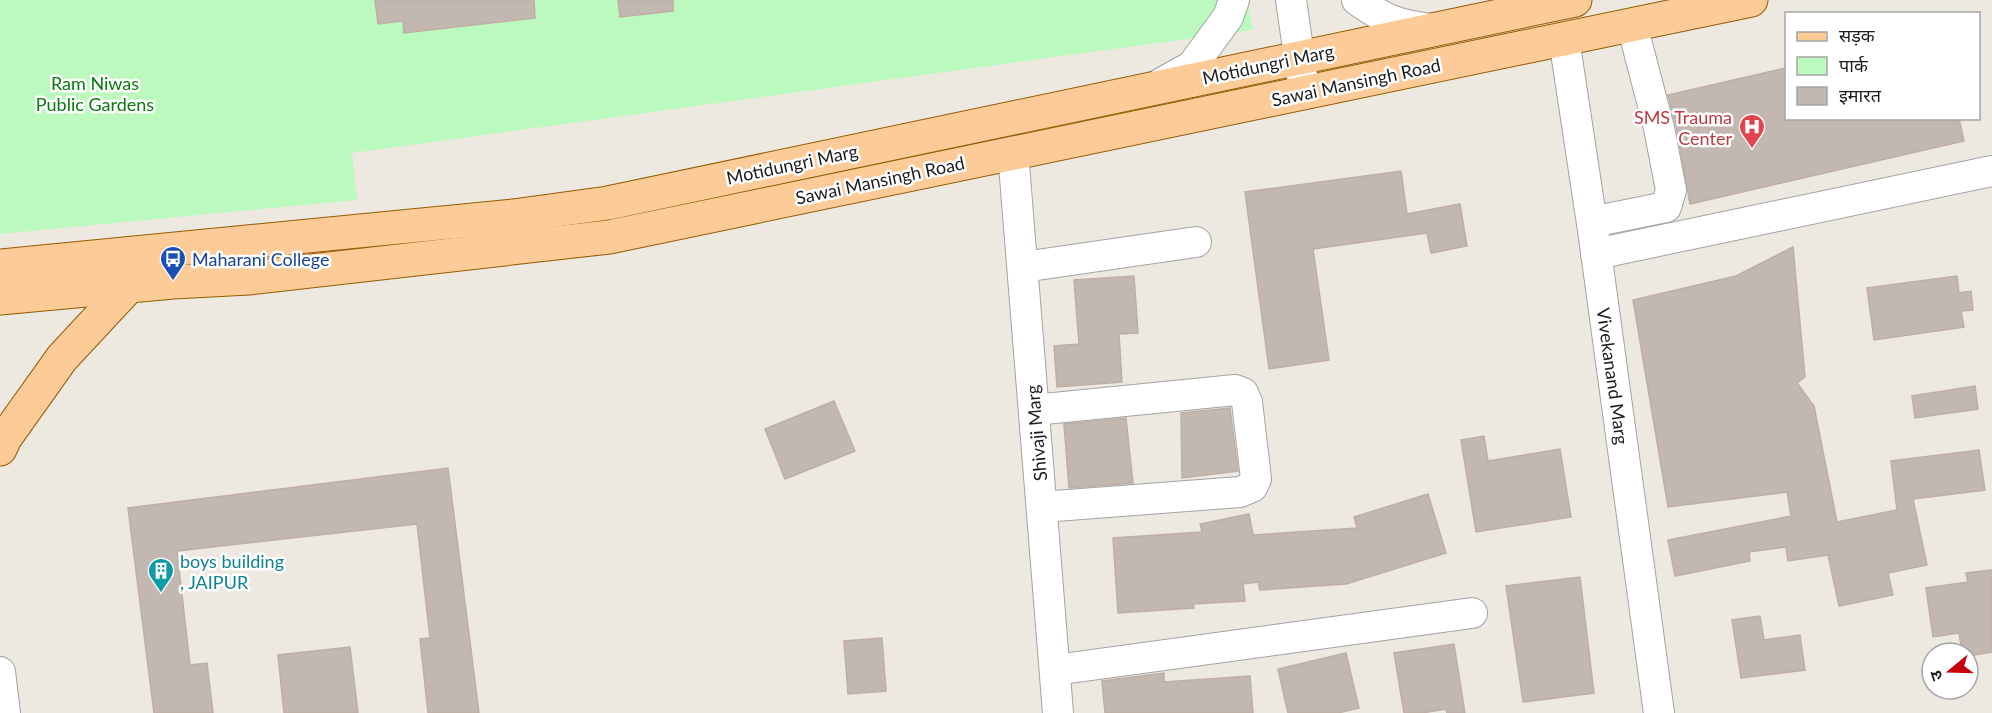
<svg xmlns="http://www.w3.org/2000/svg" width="1992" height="713" viewBox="0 0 1992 713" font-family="Lato,'Noto Sans Devanagari',sans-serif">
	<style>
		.park { fill: #bcf9be }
		.building { fill: #c2b8b1; stroke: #bfaea4; stroke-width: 1.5 }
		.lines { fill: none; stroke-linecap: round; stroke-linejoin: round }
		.minor-casing { stroke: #a3a3a3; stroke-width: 32 }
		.major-casing { stroke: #945b00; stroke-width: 35 }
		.minor { stroke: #fff; stroke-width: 30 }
		.major { stroke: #fccb97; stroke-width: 33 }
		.labels { text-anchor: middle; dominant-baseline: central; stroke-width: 5; stroke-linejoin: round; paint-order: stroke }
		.street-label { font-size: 18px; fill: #1c1c1c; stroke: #fff }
		.park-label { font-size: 18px; fill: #0a790e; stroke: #fff }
		.health-label { font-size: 18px; fill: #be3a42; stroke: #fff; text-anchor: end }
		.transit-label { font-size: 18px; fill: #164399; stroke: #fff; text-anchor: start }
		.culture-label { font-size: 18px; fill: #0d838f; stroke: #fff; text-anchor: start }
	</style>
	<rect width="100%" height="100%" fill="#ede9e1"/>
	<!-- park -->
	<polygon class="park" points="0,0 1247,0 1253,30 352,153 357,200 0,234"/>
	<!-- building -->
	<g class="building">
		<polygon points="375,0 534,0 535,18 404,33 403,21 378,24"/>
		<polygon points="618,0 673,0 673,11 620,17"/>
		<polygon points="1786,68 1786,118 1959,118 1964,141 1690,204 1676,125 1668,95"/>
		<polygon points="1401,171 1407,214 1460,204 1467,246 1431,253 1427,233 1313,249 1329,360 1269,369 1245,192"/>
		<polygon points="1793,247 1805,377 1797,383 1814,406 1837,522 1897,510 1891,461 1979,450 1985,490 1913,499 1927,565 1888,573 1893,595 1839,606 1828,555 1788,561 1786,547 1749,552 1750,561 1675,576 1668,540 1791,516 1787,492 1668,507 1633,300 1736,276"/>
		<polygon points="1134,276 1138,333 1119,334 1122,382 1057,387 1054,346 1079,344 1074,280"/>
		<polygon points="1957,276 1959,293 1971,291 1973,310 1961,311 1964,327 1874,340 1867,288"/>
		<polygon points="1975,386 1978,409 1915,418 1912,396"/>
		<polygon points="834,401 855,451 785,479 765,429"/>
		<polygon points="1230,408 1238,471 1182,478 1181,413"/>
		<polygon points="1126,418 1133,483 1069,488 1064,424"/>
		<polygon points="1484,436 1488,461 1560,449 1571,517 1476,532 1461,440"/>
		<polygon points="448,468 479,713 428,713 420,639 430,638 417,524 177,551 190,665 207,663 213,713 154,713 128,508"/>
		<polygon points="1428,494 1446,553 1346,584 1260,590 1258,582 1243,584 1245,601 1193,604 1194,608 1118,613 1113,538 1202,532 1200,524 1249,514 1253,535 1357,528 1354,517"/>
		<polygon points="1992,570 1992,652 1968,656 1968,653 1962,653 1959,633 1933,637 1926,588 1968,582 1966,573"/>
		<polygon points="1580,577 1594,693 1523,702 1506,586"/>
		<polygon points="1760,616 1764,640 1800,635 1805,670 1741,678 1732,620"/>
		<polygon points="882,638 886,691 848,694 844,641"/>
		<polygon points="1454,644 1465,713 1447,713 1446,709 1422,713 1404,713 1394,653"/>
		<polygon points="350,647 358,713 284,713 278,655"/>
		<polygon points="1346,653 1359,708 1338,713 1288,713 1278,669"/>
		<polygon points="1164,673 1164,682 1250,676 1253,713 1105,713 1102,681"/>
	</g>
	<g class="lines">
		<defs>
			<g id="minor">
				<polyline points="1291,0 1303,83"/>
				<path d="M1357 0C1385 20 1397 25 1431 29"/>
				<polyline points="1564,39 1593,230 1659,713"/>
				<polyline points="1160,84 1192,66 1228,17 1234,0"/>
				<polyline points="1013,152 1058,713"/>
				<polyline points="1592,222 1666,207 1671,190 1659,128 1632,25"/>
				<polyline points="1596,254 1992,171"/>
				<polyline points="1023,267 1196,242"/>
				<polyline points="1034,410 1235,390 1243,393 1247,402 1256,479 1252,487 1240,492 1042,507"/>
				<polyline points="1055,670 1472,613"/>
				<polyline points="0,672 5,713"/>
			</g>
			<g id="major">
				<polyline points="0,266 513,216 608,203 1575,0"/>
				<polyline points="0,298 173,282 249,278 609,237 1751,0"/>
				<polyline points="0,449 5,438 62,358 129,286"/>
			</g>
		</defs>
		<!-- minor casing -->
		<use href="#minor" class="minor-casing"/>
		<!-- major casing -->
		<use href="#major" class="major-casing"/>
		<!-- minor -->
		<use href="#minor" class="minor"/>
		<!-- major -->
		<use href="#major" class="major"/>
	</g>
	<!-- icons -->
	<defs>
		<symbol id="hospital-pin" viewBox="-11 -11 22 30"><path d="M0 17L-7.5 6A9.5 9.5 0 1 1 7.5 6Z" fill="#e0444e" stroke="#fff"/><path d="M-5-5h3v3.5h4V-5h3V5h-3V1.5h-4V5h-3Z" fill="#fff"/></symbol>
		<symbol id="bus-pin" viewBox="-11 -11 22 30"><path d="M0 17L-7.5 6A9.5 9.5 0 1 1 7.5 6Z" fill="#1a4fb4" stroke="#fff"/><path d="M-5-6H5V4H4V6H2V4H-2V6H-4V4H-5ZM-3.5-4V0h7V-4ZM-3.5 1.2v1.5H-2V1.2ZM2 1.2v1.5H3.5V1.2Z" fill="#fff"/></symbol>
		<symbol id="building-pin" viewBox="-11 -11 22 30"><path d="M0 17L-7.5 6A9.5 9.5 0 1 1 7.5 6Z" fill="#0f9aa8" stroke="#fff"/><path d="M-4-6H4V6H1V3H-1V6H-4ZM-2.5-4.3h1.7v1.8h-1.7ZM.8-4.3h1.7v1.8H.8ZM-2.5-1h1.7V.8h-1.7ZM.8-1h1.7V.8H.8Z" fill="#fff"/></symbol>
	</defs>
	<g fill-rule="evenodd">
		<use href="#hospital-pin" x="1737" y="112" width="30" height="40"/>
		<use href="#bus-pin" x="158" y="244" width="30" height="40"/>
		<use href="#building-pin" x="146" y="556" width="30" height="40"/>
	</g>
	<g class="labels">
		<!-- street labels -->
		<g class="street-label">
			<text transform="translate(1268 64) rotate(-12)">Motidungri Marg</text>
			<text transform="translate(1356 82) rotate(-12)">Sawai Mansingh Road</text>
			<text transform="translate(792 164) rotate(-12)">Motidungri Marg</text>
			<text transform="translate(880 180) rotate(-12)">Sawai Mansingh Road</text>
			<text transform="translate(1613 376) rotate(82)">Vivekanand Marg</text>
			<text transform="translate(1036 433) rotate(-95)">Shivaji Marg</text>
		</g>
		<!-- park labels -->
		<g class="park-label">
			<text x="95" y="83">Ram Niwas<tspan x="95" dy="21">Public Gardens</tspan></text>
		</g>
		<!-- health labels -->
		<g class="health-label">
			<text x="1732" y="117">SMS Trauma<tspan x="1732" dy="21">Center</tspan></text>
		</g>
		<!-- transit labels -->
		<g class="transit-label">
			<text x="192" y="259">Maharani College</text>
		</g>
		<!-- culture labels -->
		<g class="culture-label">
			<text x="180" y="561">boys building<tspan x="180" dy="21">, JAIPUR</tspan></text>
		</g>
	</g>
	<!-- legend -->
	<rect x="1785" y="12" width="195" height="108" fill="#ffffff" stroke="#a4a4a4" stroke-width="1.5"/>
	<rect x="1797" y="32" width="30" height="9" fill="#fccb97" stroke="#a4a4a4" stroke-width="1.5"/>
	<text x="1839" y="42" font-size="18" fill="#1c1c1c">सड़क</text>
	<rect x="1797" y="57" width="30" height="18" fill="#bcf9be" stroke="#a4a4a4" stroke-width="1.5"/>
	<text x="1839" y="72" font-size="18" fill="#1c1c1c">पार्क</text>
	<rect x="1797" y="87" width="30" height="18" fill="#c2b8b1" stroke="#a4a4a4" stroke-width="1.5"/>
	<text x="1839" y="102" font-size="18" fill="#1c1c1c">इमारत</text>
	<!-- north arrow -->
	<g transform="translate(1950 671) rotate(251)"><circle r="28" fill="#ffffff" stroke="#a4a4a4" stroke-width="1.5"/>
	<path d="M0-4.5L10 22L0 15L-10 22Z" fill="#c8000b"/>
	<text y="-9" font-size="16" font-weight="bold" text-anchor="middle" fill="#1c1c1c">उ</text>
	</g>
</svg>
